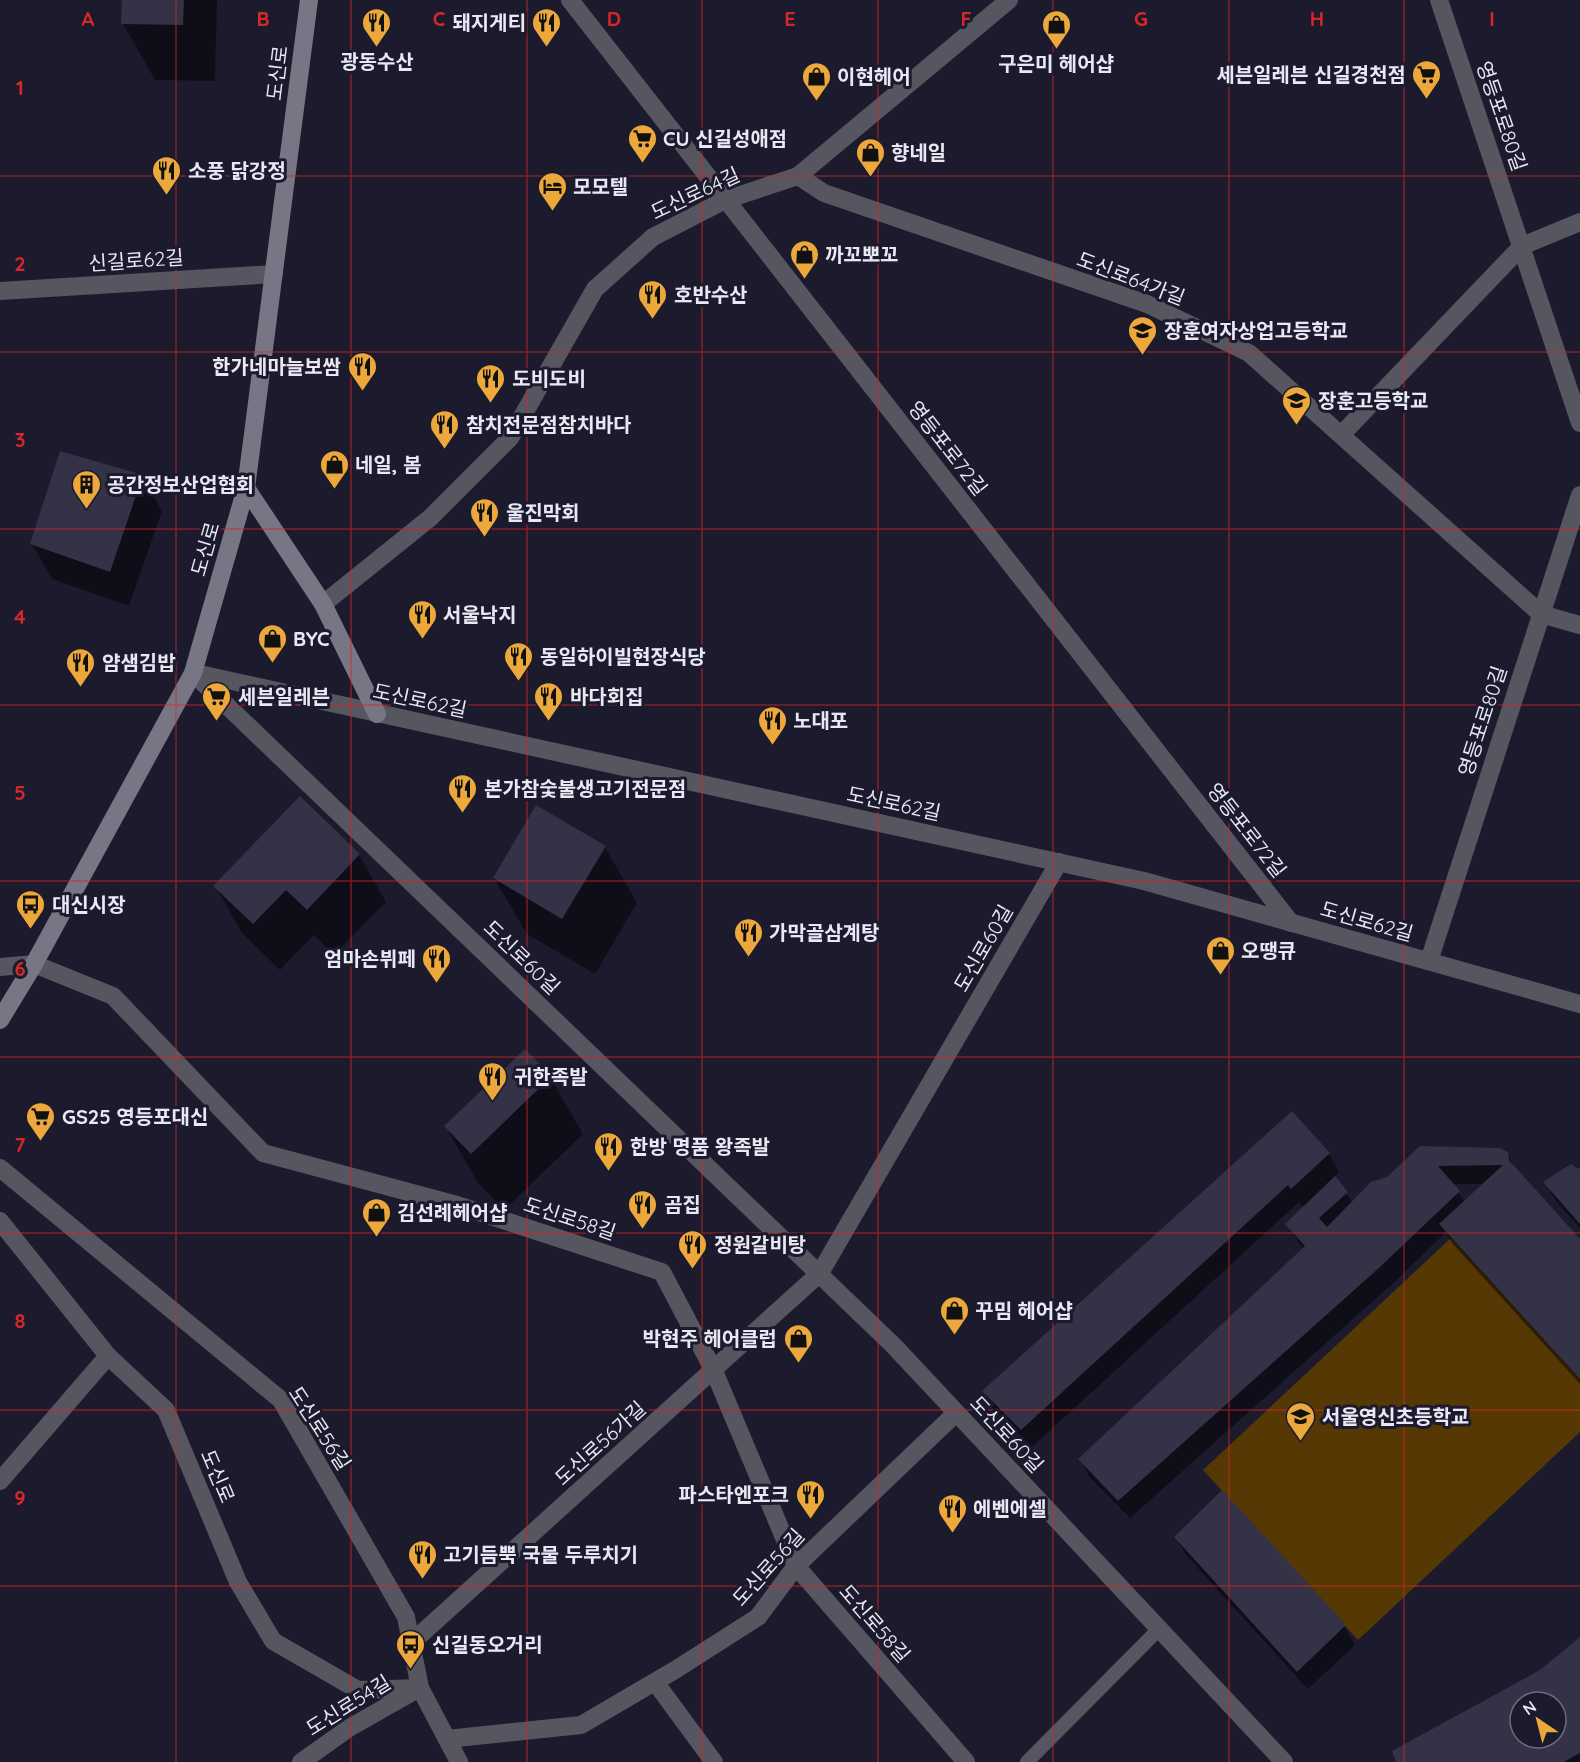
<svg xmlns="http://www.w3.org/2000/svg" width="1580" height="1762" viewBox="0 0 1580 1762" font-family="Quicksand,'Noto Sans KR',sans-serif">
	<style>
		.green { fill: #563805 }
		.shadow { fill: #0007; fill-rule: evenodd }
		.building { fill: #333246; fill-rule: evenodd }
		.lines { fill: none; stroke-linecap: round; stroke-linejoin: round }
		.lane { stroke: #565660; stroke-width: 14 }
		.street { stroke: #565660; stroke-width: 18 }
		.secondary { stroke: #767685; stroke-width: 18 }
		.grid { fill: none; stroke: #d62828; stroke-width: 1.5; stroke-opacity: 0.55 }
		.labels { text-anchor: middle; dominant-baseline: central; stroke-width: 6; stroke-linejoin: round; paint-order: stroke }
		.poi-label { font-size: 20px; font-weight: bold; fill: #e8e8f5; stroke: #1c1b2d; text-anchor: start }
		.street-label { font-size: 20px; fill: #e8e8f5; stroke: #1c1b2d }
		.grid-label { font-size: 20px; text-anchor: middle; font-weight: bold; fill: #d62828; stroke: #1c1b2d; stroke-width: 6; stroke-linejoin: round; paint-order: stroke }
	</style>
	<rect width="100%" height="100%" fill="#1c1b2d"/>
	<!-- green -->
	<polygon class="green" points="1451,1238 1580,1379 1580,1432 1358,1640 1203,1470"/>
	<!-- shadow -->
	<g class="shadow">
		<polygon points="123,0 217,0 215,81 155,80 123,24"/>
		<polygon points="142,476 162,511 129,606 52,579 32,544"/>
		<polygon points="300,798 359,855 386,902 334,955 314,935 280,970 242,933 215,886"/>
		<polygon points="605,847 637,903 595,974 527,934 494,878"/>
		<polygon points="550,1077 583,1134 504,1210 478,1183 446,1127"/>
		<path d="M1421 1148 1507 1153 1517 1171 1580 1241V1384L1452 1243 1446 1232 1390 1286 1130 1518 1090 1478 1080 1460 1303 1249 1287 1224 1304 1208 1299 1202 1032 1447 994 1410 984 1391 1329 1154 1339 1172 1334 1177 1353 1203 1388 1178ZM1452 1184H1485L1465 1202Z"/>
		<polygon points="1580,1169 1580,1228 1556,1201 1545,1183"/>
		<polygon points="1176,1537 1344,1626 1355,1645 1308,1689 1186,1555"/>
		<path d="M1580 1639V1762H1397L1541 1672ZM1520 1702H1556V1738H1520Z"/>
	</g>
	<!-- building -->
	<g class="building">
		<polygon points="122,0 184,0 183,25 121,24"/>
		<polygon points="60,451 143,475 110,572 30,544"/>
		<polygon points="300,796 360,854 307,910 286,890 253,924 213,886"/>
		<polygon points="536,805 606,846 562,919 493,878"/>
		<polygon points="525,1049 552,1076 471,1154 444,1126"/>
		<polygon points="1292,1111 1330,1153 1291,1189 1288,1185 1021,1430 982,1391"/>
		<polygon points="1420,1146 1500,1148 1508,1152 1509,1160 1580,1239 1580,1379 1439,1224 1503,1165 1438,1166 1460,1191 1380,1267 1118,1501 1078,1459 1305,1246 1285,1224 1335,1176 1348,1192 1319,1218 1327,1227 1371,1182 1387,1177"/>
		<polygon points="1571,1164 1578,1169 1580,1167 1580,1224 1543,1182"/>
		<polygon points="1222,1490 1346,1625 1297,1672 1174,1537"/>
		<path d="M1580 1637V1753L1564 1762H1396L1392 1751 1540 1670ZM1520 1702H1556V1738H1520Z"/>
	</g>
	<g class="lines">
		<!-- lane -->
		<polyline class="lane" points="1027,1762 1159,1629"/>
		<!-- street -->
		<g class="street">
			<polyline points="570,0 1291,923"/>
			<polyline points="1439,0 1580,423"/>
			<polyline points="798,176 824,193 1147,304 1249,353 1541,614 1580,625"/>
			<polyline points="0,291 274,274"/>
			<polyline points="1342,434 1522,246 1580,222"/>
			<polyline points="323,604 430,518 510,438 595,289 653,237 725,200 798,176 1009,0"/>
			<polyline points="193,673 893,1345 1284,1762"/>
			<polyline points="195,673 1144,881 1580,1004"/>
			<polyline points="1429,961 1580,495"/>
			<polyline points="0,967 34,964 113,996 263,1153 457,1205 662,1272 714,1371 796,1566 966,1762"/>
			<polyline points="0,1168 281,1400 406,1617 420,1688 459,1762"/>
			<polyline points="0,1221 108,1356 166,1410 238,1582 273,1641 358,1690 420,1688"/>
			<polyline points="0,1481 108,1356"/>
			<polyline points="410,1644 820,1273 1059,862"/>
			<polyline points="655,1682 714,1762"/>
			<polyline points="447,1739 581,1725 675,1670 758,1617 796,1566 956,1413"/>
			<polyline points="301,1762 349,1728 416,1690"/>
		</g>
		<!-- secondary -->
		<g class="secondary">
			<polyline points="246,488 323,604 377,714"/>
			<polyline points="0,1020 34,964 193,673 246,488 309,0"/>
		</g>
	</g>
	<!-- grid -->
	<path class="grid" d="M176 0V1762M351 0V1762M527 0V1762M702 0V1762M878 0V1762M1053 0V1762M1229 0V1762M1404 0V1762M0 176H1580M0 352H1580M0 529H1580M0 705H1580M0 881H1580M0 1057H1580M0 1233H1580M0 1410H1580M0 1586H1580"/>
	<!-- icons -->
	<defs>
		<symbol id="restaurant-pin" viewBox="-11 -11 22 30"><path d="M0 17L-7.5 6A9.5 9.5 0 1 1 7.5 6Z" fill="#eda83b" stroke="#1c1b2d"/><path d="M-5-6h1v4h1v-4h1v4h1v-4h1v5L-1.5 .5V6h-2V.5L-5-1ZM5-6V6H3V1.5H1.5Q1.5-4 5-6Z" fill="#111"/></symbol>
		<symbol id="shop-pin" viewBox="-11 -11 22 30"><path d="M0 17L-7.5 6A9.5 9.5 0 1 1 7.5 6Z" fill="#eda83b" stroke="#1c1b2d"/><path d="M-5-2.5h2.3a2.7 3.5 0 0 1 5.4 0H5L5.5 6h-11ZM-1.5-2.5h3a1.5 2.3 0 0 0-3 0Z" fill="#111"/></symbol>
		<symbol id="supermarket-pin" viewBox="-11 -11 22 30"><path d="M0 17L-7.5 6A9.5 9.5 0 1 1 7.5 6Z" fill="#eda83b" stroke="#1c1b2d"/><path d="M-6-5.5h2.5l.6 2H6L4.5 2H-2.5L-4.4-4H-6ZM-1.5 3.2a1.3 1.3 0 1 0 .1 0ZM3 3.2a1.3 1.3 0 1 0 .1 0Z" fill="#111"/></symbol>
		<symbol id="hotel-pin" viewBox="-11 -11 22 30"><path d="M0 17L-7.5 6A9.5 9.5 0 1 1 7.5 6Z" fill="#eda83b" stroke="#1c1b2d"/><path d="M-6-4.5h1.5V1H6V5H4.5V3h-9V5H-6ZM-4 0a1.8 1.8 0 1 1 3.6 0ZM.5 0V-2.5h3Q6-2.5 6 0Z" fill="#111"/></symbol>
		<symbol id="school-pin" viewBox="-11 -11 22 30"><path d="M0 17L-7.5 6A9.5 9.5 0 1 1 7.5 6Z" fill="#eda83b" stroke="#1c1b2d"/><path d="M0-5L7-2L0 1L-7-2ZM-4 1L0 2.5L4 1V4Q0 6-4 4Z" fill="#111"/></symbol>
		<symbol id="building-pin" viewBox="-11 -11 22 30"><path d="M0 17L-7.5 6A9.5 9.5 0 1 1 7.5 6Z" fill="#eda83b" stroke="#1c1b2d"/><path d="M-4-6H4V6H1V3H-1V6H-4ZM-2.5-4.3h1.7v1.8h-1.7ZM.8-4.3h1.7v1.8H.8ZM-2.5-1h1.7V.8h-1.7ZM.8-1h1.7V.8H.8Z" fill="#111"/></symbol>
		<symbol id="bus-pin" viewBox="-11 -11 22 30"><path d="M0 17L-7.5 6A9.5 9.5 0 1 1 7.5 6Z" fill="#eda83b" stroke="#1c1b2d"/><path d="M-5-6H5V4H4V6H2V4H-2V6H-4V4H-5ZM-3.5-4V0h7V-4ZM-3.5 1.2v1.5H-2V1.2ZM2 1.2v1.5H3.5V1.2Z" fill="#111"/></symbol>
	</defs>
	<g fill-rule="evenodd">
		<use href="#restaurant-pin" x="530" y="6" width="33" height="45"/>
		<use href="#restaurant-pin" x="360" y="6" width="33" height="45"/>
		<use href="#shop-pin" x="1040" y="8" width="33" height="45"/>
		<use href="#supermarket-pin" x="1410" y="58" width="33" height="45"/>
		<use href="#shop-pin" x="800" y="60" width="33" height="45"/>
		<use href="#supermarket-pin" x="626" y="122" width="33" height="45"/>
		<use href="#shop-pin" x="854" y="136" width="33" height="45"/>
		<use href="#restaurant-pin" x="150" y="154" width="33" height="45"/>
		<use href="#hotel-pin" x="536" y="170" width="33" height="45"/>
		<use href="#shop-pin" x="788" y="238" width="33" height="45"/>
		<use href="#restaurant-pin" x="636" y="278" width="33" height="45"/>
		<use href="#school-pin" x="1126" y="314" width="33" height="45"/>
		<use href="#restaurant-pin" x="346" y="350" width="33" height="45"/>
		<use href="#restaurant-pin" x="474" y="362" width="33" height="45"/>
		<use href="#school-pin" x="1280" y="384" width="33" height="45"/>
		<use href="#restaurant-pin" x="428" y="408" width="33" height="45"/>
		<use href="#shop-pin" x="318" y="448" width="33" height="45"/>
		<use href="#building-pin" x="70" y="468" width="33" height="45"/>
		<use href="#restaurant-pin" x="468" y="496" width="33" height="45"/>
		<use href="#restaurant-pin" x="406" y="598" width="33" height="45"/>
		<use href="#shop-pin" x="256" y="622" width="33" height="45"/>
		<use href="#restaurant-pin" x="502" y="640" width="33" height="45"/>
		<use href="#restaurant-pin" x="64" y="646" width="33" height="45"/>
		<use href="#supermarket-pin" x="200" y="680" width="33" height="45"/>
		<use href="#restaurant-pin" x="532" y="680" width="33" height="45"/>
		<use href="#restaurant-pin" x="756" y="704" width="33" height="45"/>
		<use href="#restaurant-pin" x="446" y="772" width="33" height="45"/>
		<use href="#bus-pin" x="14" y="888" width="33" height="45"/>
		<use href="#restaurant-pin" x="732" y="916" width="33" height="45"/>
		<use href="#shop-pin" x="1204" y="934" width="33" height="45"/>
		<use href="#restaurant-pin" x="420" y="942" width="33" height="45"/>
		<use href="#restaurant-pin" x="476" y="1060" width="33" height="45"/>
		<use href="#supermarket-pin" x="24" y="1100" width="33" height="45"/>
		<use href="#restaurant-pin" x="592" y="1130" width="33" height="45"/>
		<use href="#restaurant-pin" x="626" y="1188" width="33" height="45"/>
		<use href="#shop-pin" x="360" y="1196" width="33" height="45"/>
		<use href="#restaurant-pin" x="676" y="1228" width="33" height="45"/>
		<use href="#shop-pin" x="938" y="1294" width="33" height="45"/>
		<use href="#shop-pin" x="782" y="1322" width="33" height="45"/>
		<use href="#school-pin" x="1284" y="1400" width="33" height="45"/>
		<use href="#restaurant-pin" x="794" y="1478" width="33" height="45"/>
		<use href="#restaurant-pin" x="936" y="1492" width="33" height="45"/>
		<use href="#restaurant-pin" x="406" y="1538" width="33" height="45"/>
		<use href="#bus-pin" x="394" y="1628" width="33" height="45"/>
	</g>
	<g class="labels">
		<!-- poi labels -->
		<g class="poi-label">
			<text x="526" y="22" text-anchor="end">돼지게티</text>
			<text x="377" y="61" text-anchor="middle">광동수산</text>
			<text x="1056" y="63" text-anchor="middle">구은미 헤어샵</text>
			<text x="1406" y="74" text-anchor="end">세븐일레븐 신길경천점</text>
			<text x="837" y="76">이현헤어</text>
			<text x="663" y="138">CU 신길성애점</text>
			<text x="891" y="152">향네일</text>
			<text x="188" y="170">소풍 닭강정</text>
			<text x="573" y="186">모모텔</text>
			<text x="825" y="254">까꼬뽀꼬</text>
			<text x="674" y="294">호반수산</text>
			<text x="1164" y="330">장훈여자상업고등학교</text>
			<text x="341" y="366" text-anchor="end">한가네마늘보쌈</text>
			<text x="512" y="378">도비도비</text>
			<text x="1318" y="400">장훈고등학교</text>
			<text x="466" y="424">참치전문점참치바다</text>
			<text x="355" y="464">네일, 봄</text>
			<text x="107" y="484">공간정보산업협회</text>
			<text x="506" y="512">울진막회</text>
			<text x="443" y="614">서울낙지</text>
			<text x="293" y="638">BYC</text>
			<text x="540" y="656">동일하이빌현장식당</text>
			<text x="102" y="662">얌샘김밥</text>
			<text x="238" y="696">세븐일레븐</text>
			<text x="570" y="696">바다회집</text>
			<text x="793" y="720">노대포</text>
			<text x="484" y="788">본가참숯불생고기전문점</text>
			<text x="52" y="904">대신시장</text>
			<text x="769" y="932">가막골삼계탕</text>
			<text x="1241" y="950">오땡큐</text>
			<text x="416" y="958" text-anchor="end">엄마손뷔페</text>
			<text x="514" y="1076">귀한족발</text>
			<text x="62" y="1116">GS25 영등포대신</text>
			<text x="630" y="1146">한방 명품 왕족발</text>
			<text x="664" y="1204">곰집</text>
			<text x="397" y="1212">김선례헤어샵</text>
			<text x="714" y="1244">정원갈비탕</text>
			<text x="975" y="1310">꾸밈 헤어샵</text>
			<text x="777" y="1338" text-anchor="end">박현주 헤어클럽</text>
			<text x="1322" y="1416">서울영신초등학교</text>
			<text x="789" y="1494" text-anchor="end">파스타엔포크</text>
			<text x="973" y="1508">에벤에셀</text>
			<text x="443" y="1554">고기듬뿍 국물 두루치기</text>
			<text x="432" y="1644">신길동오거리</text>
		</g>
		<!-- street labels -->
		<g class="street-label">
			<text transform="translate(277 73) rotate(-83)">도신로</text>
			<text transform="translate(1502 116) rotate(71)">영등포로80길</text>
			<text transform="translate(695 193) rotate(-25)">도신로64길</text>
			<text transform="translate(136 260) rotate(-4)">신길로62길</text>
			<text transform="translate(1131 278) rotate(21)">도신로64가길</text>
			<text transform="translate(948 448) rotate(52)">영등포로72길</text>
			<text transform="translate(205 549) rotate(-74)">도신로</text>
			<text transform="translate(420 700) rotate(12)">도신로62길</text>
			<text transform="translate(1482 721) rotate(-72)">영등포로80길</text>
			<text transform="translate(894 803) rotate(12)">도신로62길</text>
			<text transform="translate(1247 830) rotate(52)">영등포로72길</text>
			<text transform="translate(1367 921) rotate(16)">도신로62길</text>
			<text transform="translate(983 948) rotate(-60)">도신로60길</text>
			<text transform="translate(522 957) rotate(44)">도신로60길</text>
			<text transform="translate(570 1218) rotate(18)">도신로58길</text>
			<text transform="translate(320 1428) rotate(57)">도신로56길</text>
			<text transform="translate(1007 1434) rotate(47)">도신로60길</text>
			<text transform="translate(600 1443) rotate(-42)">도신로56가길</text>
			<text transform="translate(218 1476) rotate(67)">도신로</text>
			<text transform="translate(768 1567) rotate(-48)">도신로56길</text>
			<text transform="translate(875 1623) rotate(49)">도신로58길</text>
			<text transform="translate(348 1705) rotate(-32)">도신로54길</text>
		</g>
	</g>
	<g class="grid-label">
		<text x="88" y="26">A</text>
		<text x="263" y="26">B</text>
		<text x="439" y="26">C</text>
		<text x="614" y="26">D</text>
		<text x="790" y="26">E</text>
		<text x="966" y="26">F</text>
		<text x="1141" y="26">G</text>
		<text x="1317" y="26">H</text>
		<text x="1492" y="26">I</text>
		<text x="20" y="95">1</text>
		<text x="20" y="271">2</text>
		<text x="20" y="447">3</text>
		<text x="20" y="624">4</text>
		<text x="20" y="800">5</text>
		<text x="20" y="976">6</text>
		<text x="20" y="1152">7</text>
		<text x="20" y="1328">8</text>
		<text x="20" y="1505">9</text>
	</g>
	<!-- north arrow -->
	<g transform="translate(1538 1720) rotate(325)"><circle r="28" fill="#1c1b2d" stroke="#6e6d7d" stroke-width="1.5"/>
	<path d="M0-4.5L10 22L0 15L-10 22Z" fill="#eda83b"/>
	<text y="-9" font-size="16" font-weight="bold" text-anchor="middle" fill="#e8e8f5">N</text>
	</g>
</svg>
